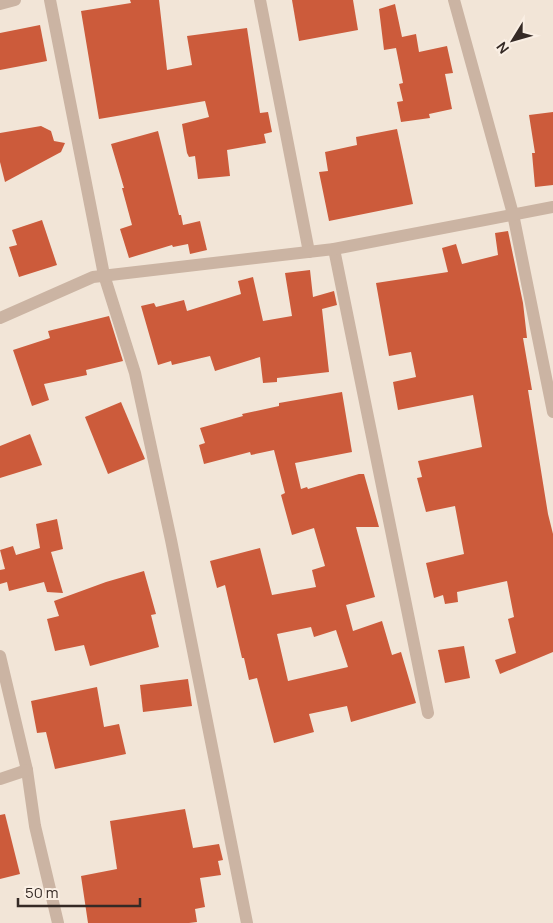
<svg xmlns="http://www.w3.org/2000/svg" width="553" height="923" viewBox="0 0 553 923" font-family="Manrope,sans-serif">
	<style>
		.building { fill: #cc5b3b; fill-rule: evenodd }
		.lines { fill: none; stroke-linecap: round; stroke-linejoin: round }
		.street { stroke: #cbb4a3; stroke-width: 12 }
	</style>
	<rect width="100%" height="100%" fill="#f2e5d7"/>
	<!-- building -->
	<g class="building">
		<polygon points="130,0 159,0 167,70 192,65 187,36 247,28 260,113 268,112 272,132 264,134 266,143 227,150 230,176 198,179 195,156 189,157 187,153 182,124 209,117 205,101 99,119 81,11 131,3"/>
		<polygon points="292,0 353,0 358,30 299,41"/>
		<polygon points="395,4 402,37 416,34 419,52 447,46 453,73 445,74 452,109 429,114 430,118 401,122 397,102 403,101 399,84 403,83 396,48 384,50 379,9"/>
		<polygon points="40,25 47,61 0,70 0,33"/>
		<polygon points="553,112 553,185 535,187 532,153 535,153 529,115"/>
		<polygon points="41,126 51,131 54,141 65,143 61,152 5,182 0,162 0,133"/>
		<polygon points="397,129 413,204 329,221 319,172 328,171 325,152 357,145 356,137"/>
		<polygon points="158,131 179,215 181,215 183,225 200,221 207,250 190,254 188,244 173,247 172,245 129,258 120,229 132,225 122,188 124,188 111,144"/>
		<polygon points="42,220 57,265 19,277 9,247 17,245 12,230"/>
		<polygon points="508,231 523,303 527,338 523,338 532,390 528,390 548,514 553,534 553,652 500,674 495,660 516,653 508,619 514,617 507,581 457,592 458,602 445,604 443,595 434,598 426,563 464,554 455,506 426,512 417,478 422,477 418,461 482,447 473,395 398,410 393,382 416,377 411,352 389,356 376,283 448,272 442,248 456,244 462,264 498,255 495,233"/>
		<polygon points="310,270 313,297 334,291 337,305 322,309 329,372 277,378 277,382 263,383 260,357 215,371 210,356 172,365 171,361 158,365 141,306 154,303 156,307 184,300 187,311 241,294 238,281 253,277 263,321 292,316 285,273"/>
		<polygon points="109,316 123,361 86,370 87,375 44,384 49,400 32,406 13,350 50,338 48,331"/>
		<path d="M342 392 352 452 295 463 301 489 307 487 308 489 359 474H364L379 527H356L375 597 346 605 353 631 382 621 392 655 401 652 416 703 351 722 347 706 309 714 314 732 274 743 257 678 249 680 244 658H242L225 585 217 588 210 561 260 548 272 595 316 587 312 570 325 566 314 528 292 535 281 495 285 493 274 450 251 455 250 452 204 464 199 445 205 443 200 428 243 416 242 414 279 406V403ZM311 627 314 637 336 630 348 667 288 681 277 634Z"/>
		<polygon points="121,402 145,459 108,474 85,417"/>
		<polygon points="30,434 42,465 0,478 0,446"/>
		<polygon points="57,519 63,549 51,552 63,593 47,592 44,582 9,591 7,582 0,584 0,570 5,569 0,550 13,546 16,555 40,548 36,524"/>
		<polygon points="144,571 156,614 151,615 159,647 90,666 84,645 55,651 47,619 59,616 54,601 106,582"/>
		<polygon points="464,646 470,678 445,683 438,650"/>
		<polygon points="188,679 192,706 143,712 140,685"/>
		<polygon points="97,687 104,727 119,724 126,754 55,769 46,732 37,733 31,701"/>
		<polygon points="185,809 193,848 219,844 223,860 218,861 221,875 200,878 205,907 195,909 197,922 189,923 88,923 81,876 117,869 110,821"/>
		<polygon points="5,814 20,874 0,879 0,815"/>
	</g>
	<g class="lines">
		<!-- street -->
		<g class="street">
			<polyline points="50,0 104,275 135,373 171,540 247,923"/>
			<polyline points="260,0 309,252"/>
			<polyline points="454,0 513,214 553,412"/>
			<polyline points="0,4 15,0"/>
			<polyline points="334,249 428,713"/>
			<polyline points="0,318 93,277 334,249 553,207"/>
			<polyline points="0,656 27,770 35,826 58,923"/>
			<polyline points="0,779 27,770"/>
		</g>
	</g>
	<!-- north arrow -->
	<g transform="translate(513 40) rotate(233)" stroke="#faefe4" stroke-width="4" paint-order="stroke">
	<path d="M0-4L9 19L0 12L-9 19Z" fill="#352a25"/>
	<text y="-8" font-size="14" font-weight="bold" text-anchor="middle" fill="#352a25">N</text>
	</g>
	<!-- scale -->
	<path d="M18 898v8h122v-8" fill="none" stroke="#352a25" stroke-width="2.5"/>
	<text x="25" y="898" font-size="15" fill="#352a25" stroke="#faefe4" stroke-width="4" paint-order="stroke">50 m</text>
</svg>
